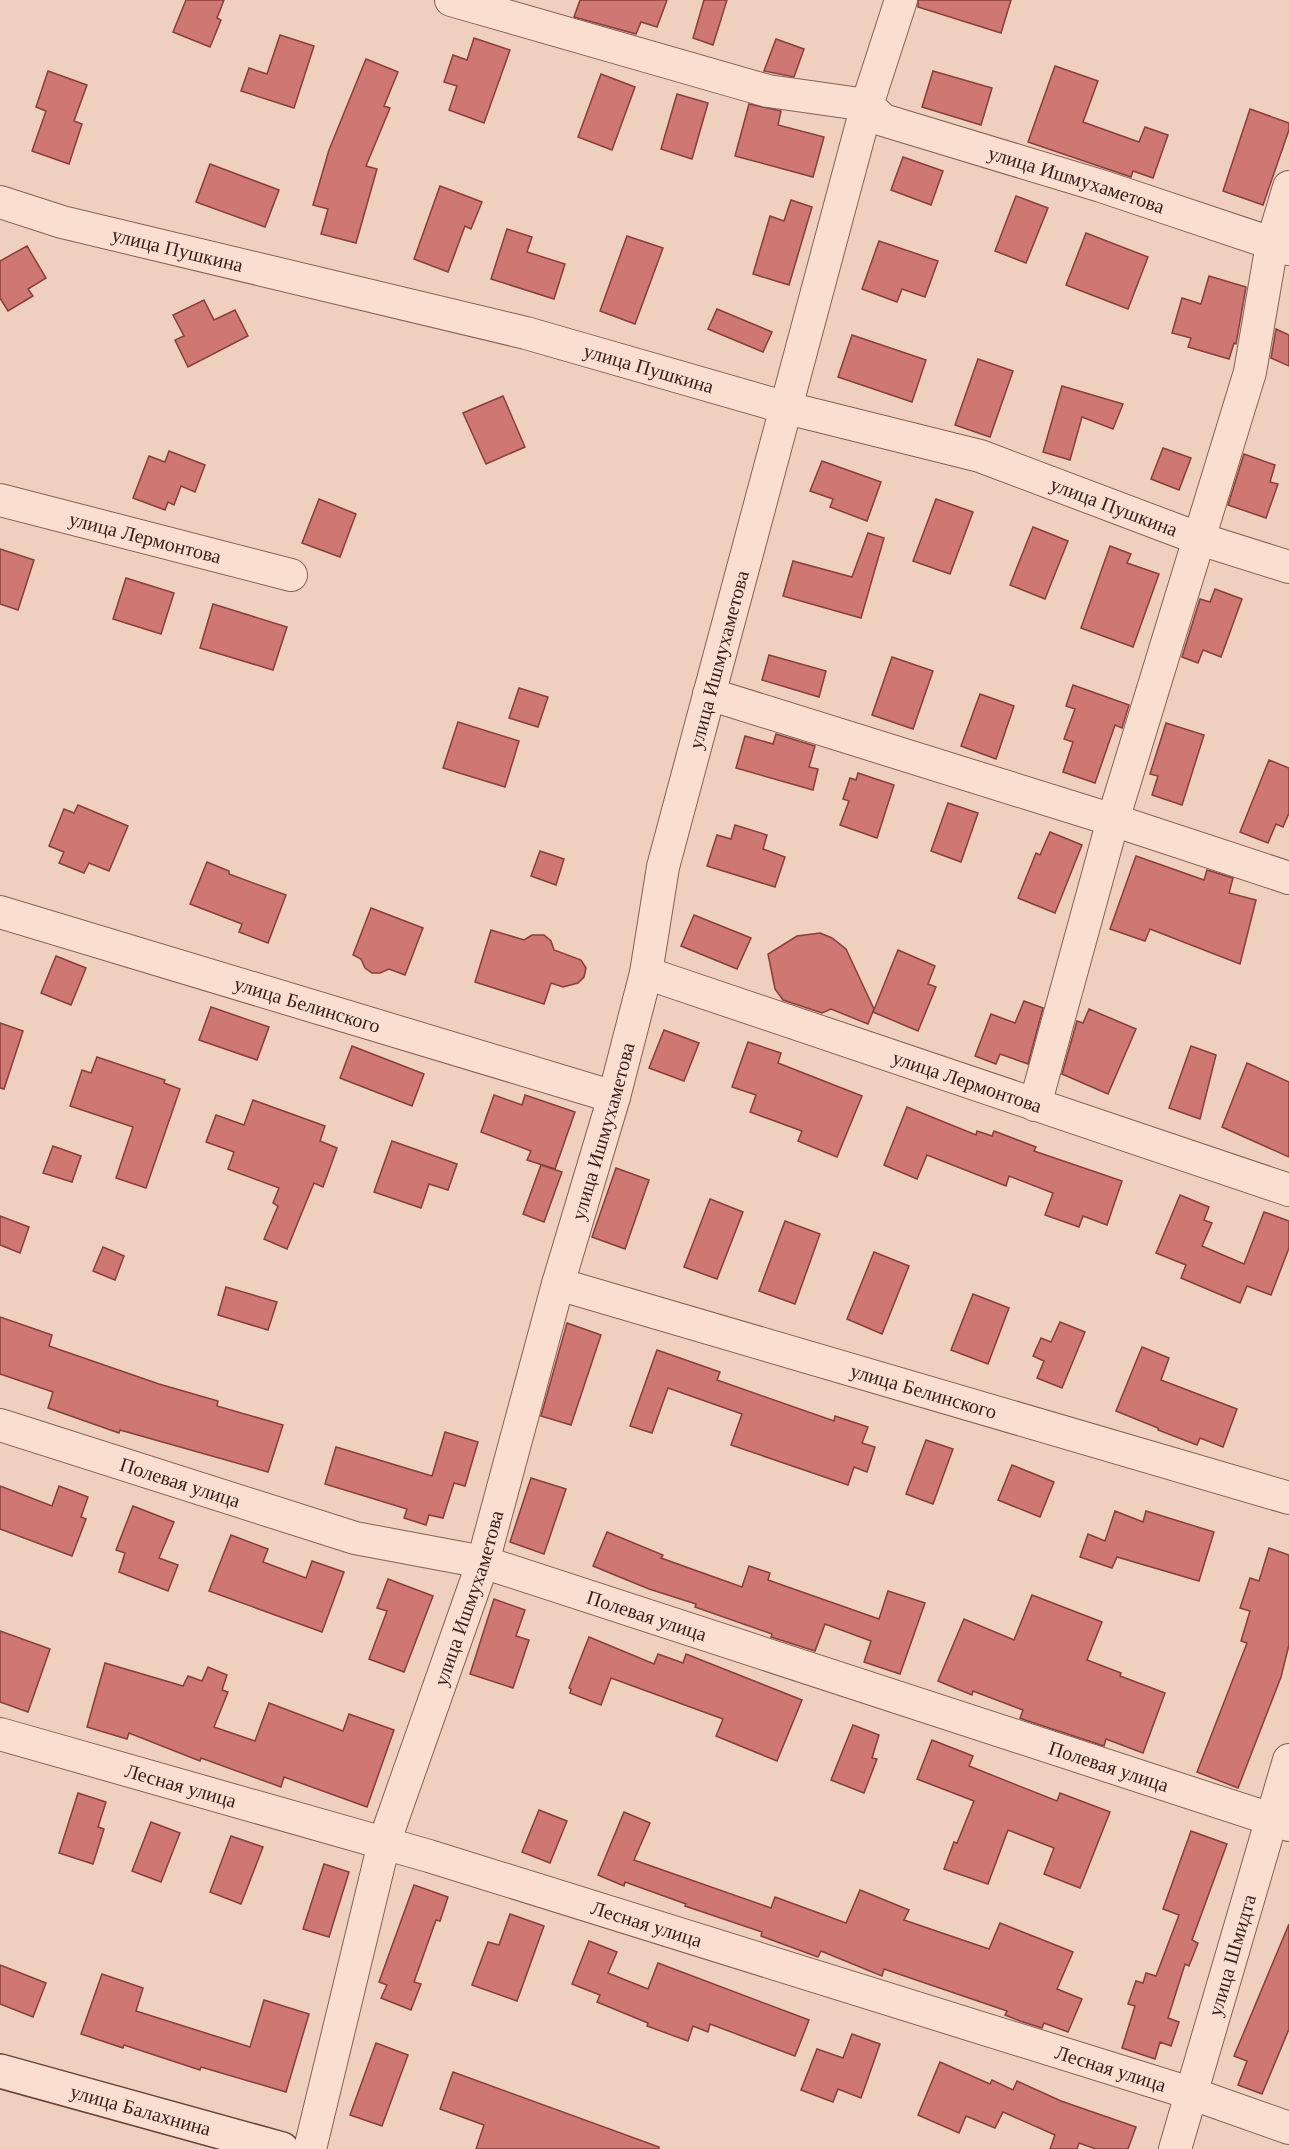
<svg xmlns="http://www.w3.org/2000/svg" width="1289" height="2149" viewBox="0 0 1289 2149" font-family="Georgia,serif">
	<style>
		.building { fill: #cf7772; stroke: #883e3b; stroke-width: 1.5 }
		.lines { fill: none; stroke-linecap: round; stroke-linejoin: round }
		.street-casing { stroke: #885f56; stroke-width: 34 }
		.secondary-casing { stroke: #69403a; stroke-width: 36 }
		.street { stroke: #fadfd1; stroke-width: 32 }
		.secondary { stroke: #fadfd1; stroke-width: 33 }
		.labels { text-anchor: middle; dominant-baseline: central; stroke-width: 4.5; stroke-linejoin: round; paint-order: stroke }
		.street-label { font-size: 20px; fill: #371f1b; stroke: #f6dcce }
	</style>
	<rect width="100%" height="100%" fill="#efcfbe"/>
	<!-- building -->
	<g class="building">
		<polygon points="186,0 224,0 217,18 221,20 210,47 173,32"/>
		<polygon points="580,0 667,0 657,27 641,22 636,34 574,17"/>
		<polygon points="704,0 727,0 713,45 693,38"/>
		<polygon points="918,0 1011,0 1001,33 918,7"/>
		<polygon points="280,35 314,46 294,108 241,91 249,68 267,74"/>
		<polygon points="474,38 510,50 484,123 449,110 457,86 444,82 453,55 467,60"/>
		<polygon points="776,39 804,49 794,77 764,71"/>
		<polygon points="366,59 398,72 384,106 390,108 366,166 377,169 356,243 321,234 328,209 313,205 329,150"/>
		<polygon points="1055,66 1098,81 1083,122 1139,142 1145,127 1168,135 1153,178 1133,171 1131,177 1028,142"/>
		<polygon points="48,71 87,85 74,121 82,124 69,164 32,151 46,111 36,107"/>
		<polygon points="933,71 992,88 981,125 922,107"/>
		<polygon points="601,74 635,87 612,150 578,137"/>
		<polygon points="677,94 708,103 692,159 661,149"/>
		<polygon points="749,104 781,111 778,125 824,137 813,177 735,156"/>
		<polygon points="1250,109 1289,123 1289,130 1263,205 1223,191"/>
		<polygon points="903,157 943,171 931,205 891,190"/>
		<polygon points="210,164 279,190 265,227 196,202"/>
		<polygon points="440,186 482,202 471,229 465,226 448,272 414,259"/>
		<polygon points="1016,196 1048,208 1026,263 995,251"/>
		<polygon points="791,200 812,207 789,285 753,274 770,216 784,221"/>
		<polygon points="507,229 532,237 527,252 565,264 554,299 491,279"/>
		<polygon points="1086,233 1148,257 1128,309 1066,285"/>
		<polygon points="627,236 663,248 635,324 600,311"/>
		<polygon points="879,241 938,261 925,297 902,289 897,302 862,289"/>
		<polygon points="27,246 46,278 28,289 33,296 8,311 0,298 0,261"/>
		<polygon points="1209,276 1246,287 1236,344 1234,343 1229,359 1188,347 1191,338 1172,333 1182,298 1201,304"/>
		<polygon points="204,300 214,320 235,310 248,336 188,367 175,340 184,336 173,315"/>
		<polygon points="717,309 772,332 763,352 708,329"/>
		<polygon points="1276,329 1289,335 1289,366 1271,358"/>
		<polygon points="852,335 926,360 912,402 838,377"/>
		<polygon points="978,359 1013,371 990,437 955,425"/>
		<polygon points="1062,386 1123,404 1113,429 1082,417 1070,460 1043,452"/>
		<polygon points="503,396 525,447 486,464 463,413"/>
		<polygon points="1163,448 1191,458 1179,490 1151,479"/>
		<polygon points="169,451 205,465 195,492 181,486 174,505 168,502 165,510 133,498 149,456 165,462"/>
		<polygon points="1244,454 1275,465 1270,482 1278,484 1266,518 1228,505"/>
		<polygon points="822,461 881,482 867,521 830,507 833,499 810,491"/>
		<polygon points="319,499 356,514 340,557 302,543"/>
		<polygon points="936,499 973,512 950,574 913,561"/>
		<polygon points="1033,527 1068,541 1045,599 1010,585"/>
		<polygon points="868,533 884,538 861,618 783,596 793,561 852,577"/>
		<polygon points="1110,546 1131,554 1127,563 1159,574 1133,647 1081,628"/>
		<polygon points="0,549 34,560 18,610 0,604"/>
		<polygon points="126,578 174,593 161,634 113,619"/>
		<polygon points="1215,589 1242,599 1221,657 1203,650 1198,663 1182,657 1200,599 1210,602"/>
		<polygon points="213,604 287,627 273,670 200,648"/>
		<polygon points="769,655 826,671 819,697 762,680"/>
		<polygon points="892,657 933,671 913,729 872,715"/>
		<polygon points="1073,685 1129,705 1122,728 1115,725 1095,783 1063,772 1073,742 1064,739 1075,709 1066,706"/>
		<polygon points="519,688 548,697 538,727 509,718"/>
		<polygon points="980,694 1014,706 996,759 961,746"/>
		<polygon points="458,722 519,741 505,787 443,768"/>
		<polygon points="1166,723 1204,735 1182,805 1152,795 1158,776 1150,774"/>
		<polygon points="776,734 815,746 809,767 818,769 813,790 736,768 745,736 773,744"/>
		<polygon points="1269,760 1289,768 1289,813 1283,827 1276,824 1268,843 1240,832"/>
		<polygon points="858,773 894,785 877,838 840,825 849,801 843,799 850,778 856,780"/>
		<polygon points="948,803 978,813 961,862 931,851"/>
		<polygon points="78,805 128,826 109,871 89,863 84,873 59,863 64,852 49,846 64,809 74,813"/>
		<polygon points="735,825 767,835 763,849 785,857 775,887 707,866 717,835 731,839"/>
		<polygon points="1050,832 1082,845 1055,913 1018,898 1036,853 1040,855"/>
		<polygon points="540,851 564,859 556,885 531,876"/>
		<polygon points="1136,856 1204,880 1207,870 1233,878 1229,893 1256,900 1240,964 1150,929 1145,941 1110,929"/>
		<polygon points="207,862 229,871 229,874 286,895 268,943 239,932 242,924 190,904"/>
		<polygon points="371,908 423,928 405,975 389,969 380,973 372,973 365,968 361,959 353,955"/>
		<polygon points="694,915 751,938 737,969 681,946"/>
		<polygon points="491,930 524,940 532,935 544,935 551,941 554,950 581,960 586,968 584,977 578,983 563,987 551,983 544,1004 475,982"/>
		<polygon points="820,933 832,938 846,949 874,1009 868,1024 831,1009 822,1013 783,1000 775,989 768,954 797,936"/>
		<polygon points="898,950 935,966 928,984 936,987 918,1031 873,1012"/>
		<polygon points="56,956 86,968 71,1005 41,993"/>
		<polygon points="1024,1001 1043,1008 1028,1064 1000,1054 996,1064 975,1056 991,1014 1015,1023"/>
		<polygon points="211,1007 269,1027 257,1060 199,1040"/>
		<polygon points="1089,1009 1136,1029 1108,1094 1062,1074 1077,1021 1083,1023"/>
		<polygon points="0,1023 23,1031 4,1089 0,1088"/>
		<polygon points="664,1030 699,1043 684,1081 649,1068"/>
		<polygon points="748,1042 781,1053 778,1063 862,1096 837,1157 798,1141 802,1131 750,1112 756,1095 732,1087"/>
		<polygon points="352,1046 424,1074 412,1106 340,1078"/>
		<polygon points="1191,1046 1216,1055 1200,1119 1169,1108"/>
		<polygon points="97,1057 165,1080 164,1083 180,1089 146,1188 116,1178 133,1127 70,1106 82,1070 91,1073"/>
		<polygon points="1247,1063 1289,1082 1289,1157 1222,1127"/>
		<polygon points="494,1095 522,1105 525,1095 575,1112 555,1169 527,1160 531,1151 481,1132"/>
		<polygon points="253,1100 325,1126 320,1141 337,1148 323,1187 314,1183 287,1249 264,1239 278,1206 273,1203 279,1188 228,1169 234,1152 206,1142 216,1115 244,1125"/>
		<polygon points="907,1107 976,1135 977,1131 992,1136 994,1131 1036,1147 1034,1151 1122,1181 1107,1225 1083,1216 1079,1227 1045,1215 1053,1193 1009,1176 1006,1186 927,1155 917,1179 884,1165"/>
		<polygon points="392,1141 457,1164 448,1190 429,1184 421,1208 374,1192"/>
		<polygon points="53,1146 81,1156 72,1182 43,1173"/>
		<polygon points="541,1165 562,1172 544,1222 523,1214"/>
		<polygon points="616,1168 649,1180 625,1249 592,1237"/>
		<polygon points="1180,1195 1209,1207 1204,1220 1212,1223 1202,1246 1244,1264 1264,1212 1289,1221 1289,1248 1271,1295 1247,1286 1240,1303 1181,1278 1186,1265 1156,1253"/>
		<polygon points="710,1199 743,1212 717,1279 684,1267"/>
		<polygon points="0,1216 29,1227 20,1253 0,1245"/>
		<polygon points="785,1221 820,1234 795,1304 759,1291"/>
		<polygon points="103,1247 124,1256 115,1280 93,1271"/>
		<polygon points="874,1252 909,1266 882,1334 847,1319"/>
		<polygon points="226,1287 277,1302 268,1330 218,1315"/>
		<polygon points="973,1294 1009,1308 988,1364 951,1350"/>
		<polygon points="0,1317 52,1335 49,1346 159,1384 218,1401 217,1406 283,1425 268,1472 120,1430 119,1433 48,1408 53,1392 0,1374"/>
		<polygon points="1060,1322 1085,1332 1062,1388 1037,1378 1044,1361 1033,1356 1041,1338 1051,1342"/>
		<polygon points="567,1323 601,1335 571,1425 541,1416"/>
		<polygon points="1142,1347 1169,1358 1161,1380 1237,1409 1223,1447 1200,1438 1197,1445 1158,1430 1158,1428 1116,1411"/>
		<polygon points="657,1350 720,1372 717,1380 834,1421 835,1416 868,1427 862,1443 875,1447 867,1472 854,1467 848,1485 731,1445 742,1414 668,1388 652,1433 630,1426"/>
		<polygon points="445,1432 478,1442 465,1486 454,1483 443,1518 429,1515 426,1525 404,1518 407,1509 325,1484 336,1447 432,1476"/>
		<polygon points="926,1440 953,1449 933,1504 906,1494"/>
		<polygon points="1012,1465 1054,1482 1040,1517 998,1500"/>
		<polygon points="531,1478 566,1489 544,1554 510,1542"/>
		<polygon points="0,1486 52,1506 59,1486 88,1497 81,1517 86,1519 72,1556 0,1529"/>
		<polygon points="133,1506 174,1522 159,1558 178,1565 168,1591 119,1572 125,1553 116,1550"/>
		<polygon points="1115,1511 1143,1522 1146,1511 1214,1532 1199,1581 1117,1557 1112,1568 1080,1557 1088,1534 1105,1541"/>
		<polygon points="607,1532 663,1555 661,1558 742,1587 749,1566 770,1573 768,1580 879,1619 888,1591 925,1603 900,1674 864,1662 871,1641 825,1624 815,1651 771,1637 772,1634 695,1607 696,1604 649,1589 593,1566"/>
		<polygon points="231,1535 268,1549 263,1562 306,1578 312,1561 344,1572 322,1632 209,1591"/>
		<polygon points="1269,1548 1289,1555 1289,1645 1281,1677 1238,1788 1197,1772 1247,1643 1241,1641 1250,1611 1240,1608 1250,1578 1259,1581"/>
		<polygon points="388,1579 433,1596 404,1672 369,1659 387,1611 377,1608"/>
		<polygon points="1032,1595 1102,1622 1087,1660 1121,1673 1120,1676 1165,1693 1143,1753 1106,1739 1104,1746 1025,1720 1020,1718 1023,1710 973,1691 972,1695 938,1681 964,1619 1014,1640"/>
		<polygon points="494,1599 525,1610 516,1636 529,1640 513,1688 470,1674"/>
		<polygon points="0,1631 50,1649 28,1712 0,1702"/>
		<polygon points="589,1637 654,1664 658,1654 683,1663 686,1654 802,1700 777,1761 716,1736 723,1719 611,1678 601,1705 570,1693 571,1689 569,1688"/>
		<polygon points="105,1663 183,1686 188,1676 202,1681 208,1667 227,1675 222,1690 228,1692 214,1727 255,1741 269,1703 343,1731 349,1714 394,1730 367,1807 284,1777 281,1787 201,1758 200,1761 129,1733 127,1739 87,1727"/>
		<polygon points="853,1725 879,1735 872,1758 877,1759 864,1793 831,1780"/>
		<polygon points="932,1740 973,1756 969,1766 1057,1801 1060,1793 1110,1812 1080,1888 1044,1874 1054,1848 1008,1830 988,1884 944,1869 954,1842 957,1843 974,1801 917,1779"/>
		<polygon points="78,1793 106,1802 98,1827 104,1829 93,1864 59,1853"/>
		<polygon points="539,1810 567,1821 550,1863 522,1852"/>
		<polygon points="624,1812 650,1823 634,1860 771,1908 775,1897 846,1923 860,1890 909,1910 904,1920 989,1949 1000,1923 1073,1952 1057,1989 1082,1999 1068,2032 1044,2023 1042,2028 1020,2021 1005,2015 1007,2011 884,1969 882,1976 821,1951 818,1957 761,1936 762,1932 685,1906 686,1904 625,1882 624,1886 598,1875"/>
		<polygon points="151,1822 180,1833 161,1882 132,1871"/>
		<polygon points="1191,1831 1227,1844 1192,1940 1198,1943 1189,1966 1185,1964 1168,2018 1179,2022 1171,2046 1160,2042 1155,2059 1122,2048 1135,2006 1128,2004 1136,1981 1143,1983 1146,1973 1156,1976 1179,1915 1163,1909"/>
		<polygon points="231,1836 263,1847 241,1904 210,1892"/>
		<polygon points="324,1864 349,1872 329,1937 303,1929"/>
		<polygon points="414,1885 448,1897 440,1921 436,1920 414,1982 421,1984 411,2010 381,1998 387,1985 379,1982"/>
		<polygon points="510,1914 544,1926 517,2001 472,1985 488,1942 499,1945"/>
		<polygon points="1289,1924 1289,2029 1262,2094 1238,2085 1247,2061 1234,2056"/>
		<polygon points="589,1941 617,1952 608,1973 648,1989 658,1963 809,2020 795,2056 710,2024 708,2032 693,2026 688,2041 647,2026 648,2023 597,2002 600,1995 572,1984"/>
		<polygon points="0,1965 46,1983 33,2017 0,2004"/>
		<polygon points="102,1974 143,1988 136,2011 250,2047 264,2000 309,2014 286,2092 201,2067 200,2070 124,2045 123,2048 81,2034"/>
		<polygon points="852,2034 880,2044 861,2098 838,2089 833,2102 801,2090 817,2049 843,2058"/>
		<polygon points="376,2043 408,2055 382,2126 350,2115"/>
		<polygon points="940,2062 990,2084 992,2080 1013,2090 1017,2081 1061,2101 1136,2127 1128,2149 1096,2149 1079,2143 1077,2149 1050,2149 1055,2135 1003,2112 995,2128 966,2116 959,2133 918,2115"/>
		<polygon points="453,2072 659,2147 659,2149 476,2149 484,2125 440,2109"/>
	</g>
	<g class="lines">
		<defs>
			<g id="street">
				<path id="s1" d="M451 0 768 91 867 105 883 120 1101 186 1289 249"/>
				<path id="s2" d="M0 202 62 222 526 333 787 408 980 456 1200 539 1289 567"/>
				<path id="s3" d="M0 500 291 575"/>
				<polyline points="709,694 1113,820 1289,878"/>
				<path id="s4" d="M0 912 614 1097"/>
				<path id="s5" d="M646 973 1289 1190"/>
				<polyline points="1035,1105 1113,820 1250,372 1272,244 1289,187"/>
				<path id="s6" d="M558 1284 1289 1498"/>
				<path id="s7" d="M0 1425 355 1538 483 1562 1289 1825"/>
				<path id="s8" d="M0 1734 429 1856 1190 2093 1289 2128"/>
				<path id="s9" d="M310 2149 384 1843 483 1562 558 1284 614 1097 646 973 663 867 867 105 901 0"/>
				<path id="s10" d="M1175 2149 1289 1760"/>
			</g>
			<g id="secondary">
				<path id="s11" d="M0 2071 282 2149"/>
			</g>
		</defs>
		<!-- street casing -->
		<use href="#street" class="street-casing"/>
		<!-- secondary casing -->
		<use href="#secondary" class="secondary-casing"/>
		<!-- street -->
		<use href="#street" class="street"/>
		<!-- secondary -->
		<use href="#secondary" class="secondary"/>
	</g>
	<g class="labels">
		<!-- street labels -->
		<g class="street-label">
			<text stroke="none"><textPath href="#s1" startOffset="654">улица Ишмухаметова</textPath></text>
			<text stroke="none"><textPath href="#s2" startOffset="184">улица Пушкина</textPath></text>
			<text stroke="none"><textPath href="#s2" startOffset="670">улица Пушкина</textPath></text>
			<text stroke="none"><textPath href="#s2" startOffset="1156">улица Пушкина</textPath></text>
			<text stroke="none"><textPath href="#s3" startOffset="150">улица Лермонтова</textPath></text>
			<text stroke="none"><textPath href="#s9" startOffset="1546">улица Ишмухаметова</textPath></text>
			<text stroke="none"><textPath href="#s4" startOffset="321">улица Белинского</textPath></text>
			<text stroke="none"><textPath href="#s5" startOffset="339">улица Лермонтова</textPath></text>
			<text stroke="none"><textPath href="#s9" startOffset="1060">улица Ишмухаметова</textPath></text>
			<text stroke="none"><textPath href="#s6" startOffset="381">улица Белинского</textPath></text>
			<text stroke="none"><textPath href="#s7" startOffset="189">Полевая улица</textPath></text>
			<text stroke="none"><textPath href="#s9" startOffset="574">улица Ишмухаметова</textPath></text>
			<text stroke="none"><textPath href="#s7" startOffset="675">Полевая улица</textPath></text>
			<text stroke="none"><textPath href="#s7" startOffset="1161">Полевая улица</textPath></text>
			<text stroke="none"><textPath href="#s8" startOffset="188">Лесная улица</textPath></text>
			<text stroke="none"><textPath href="#s8" startOffset="674">Лесная улица</textPath></text>
			<text stroke="none"><textPath href="#s10" startOffset="202">улица Шмидта</textPath></text>
			<text stroke="none"><textPath href="#s8" startOffset="1160">Лесная улица</textPath></text>
			<text stroke="none"><textPath href="#s11" startOffset="146">улица Балахнина</textPath></text>
		</g>
	</g>
</svg>
